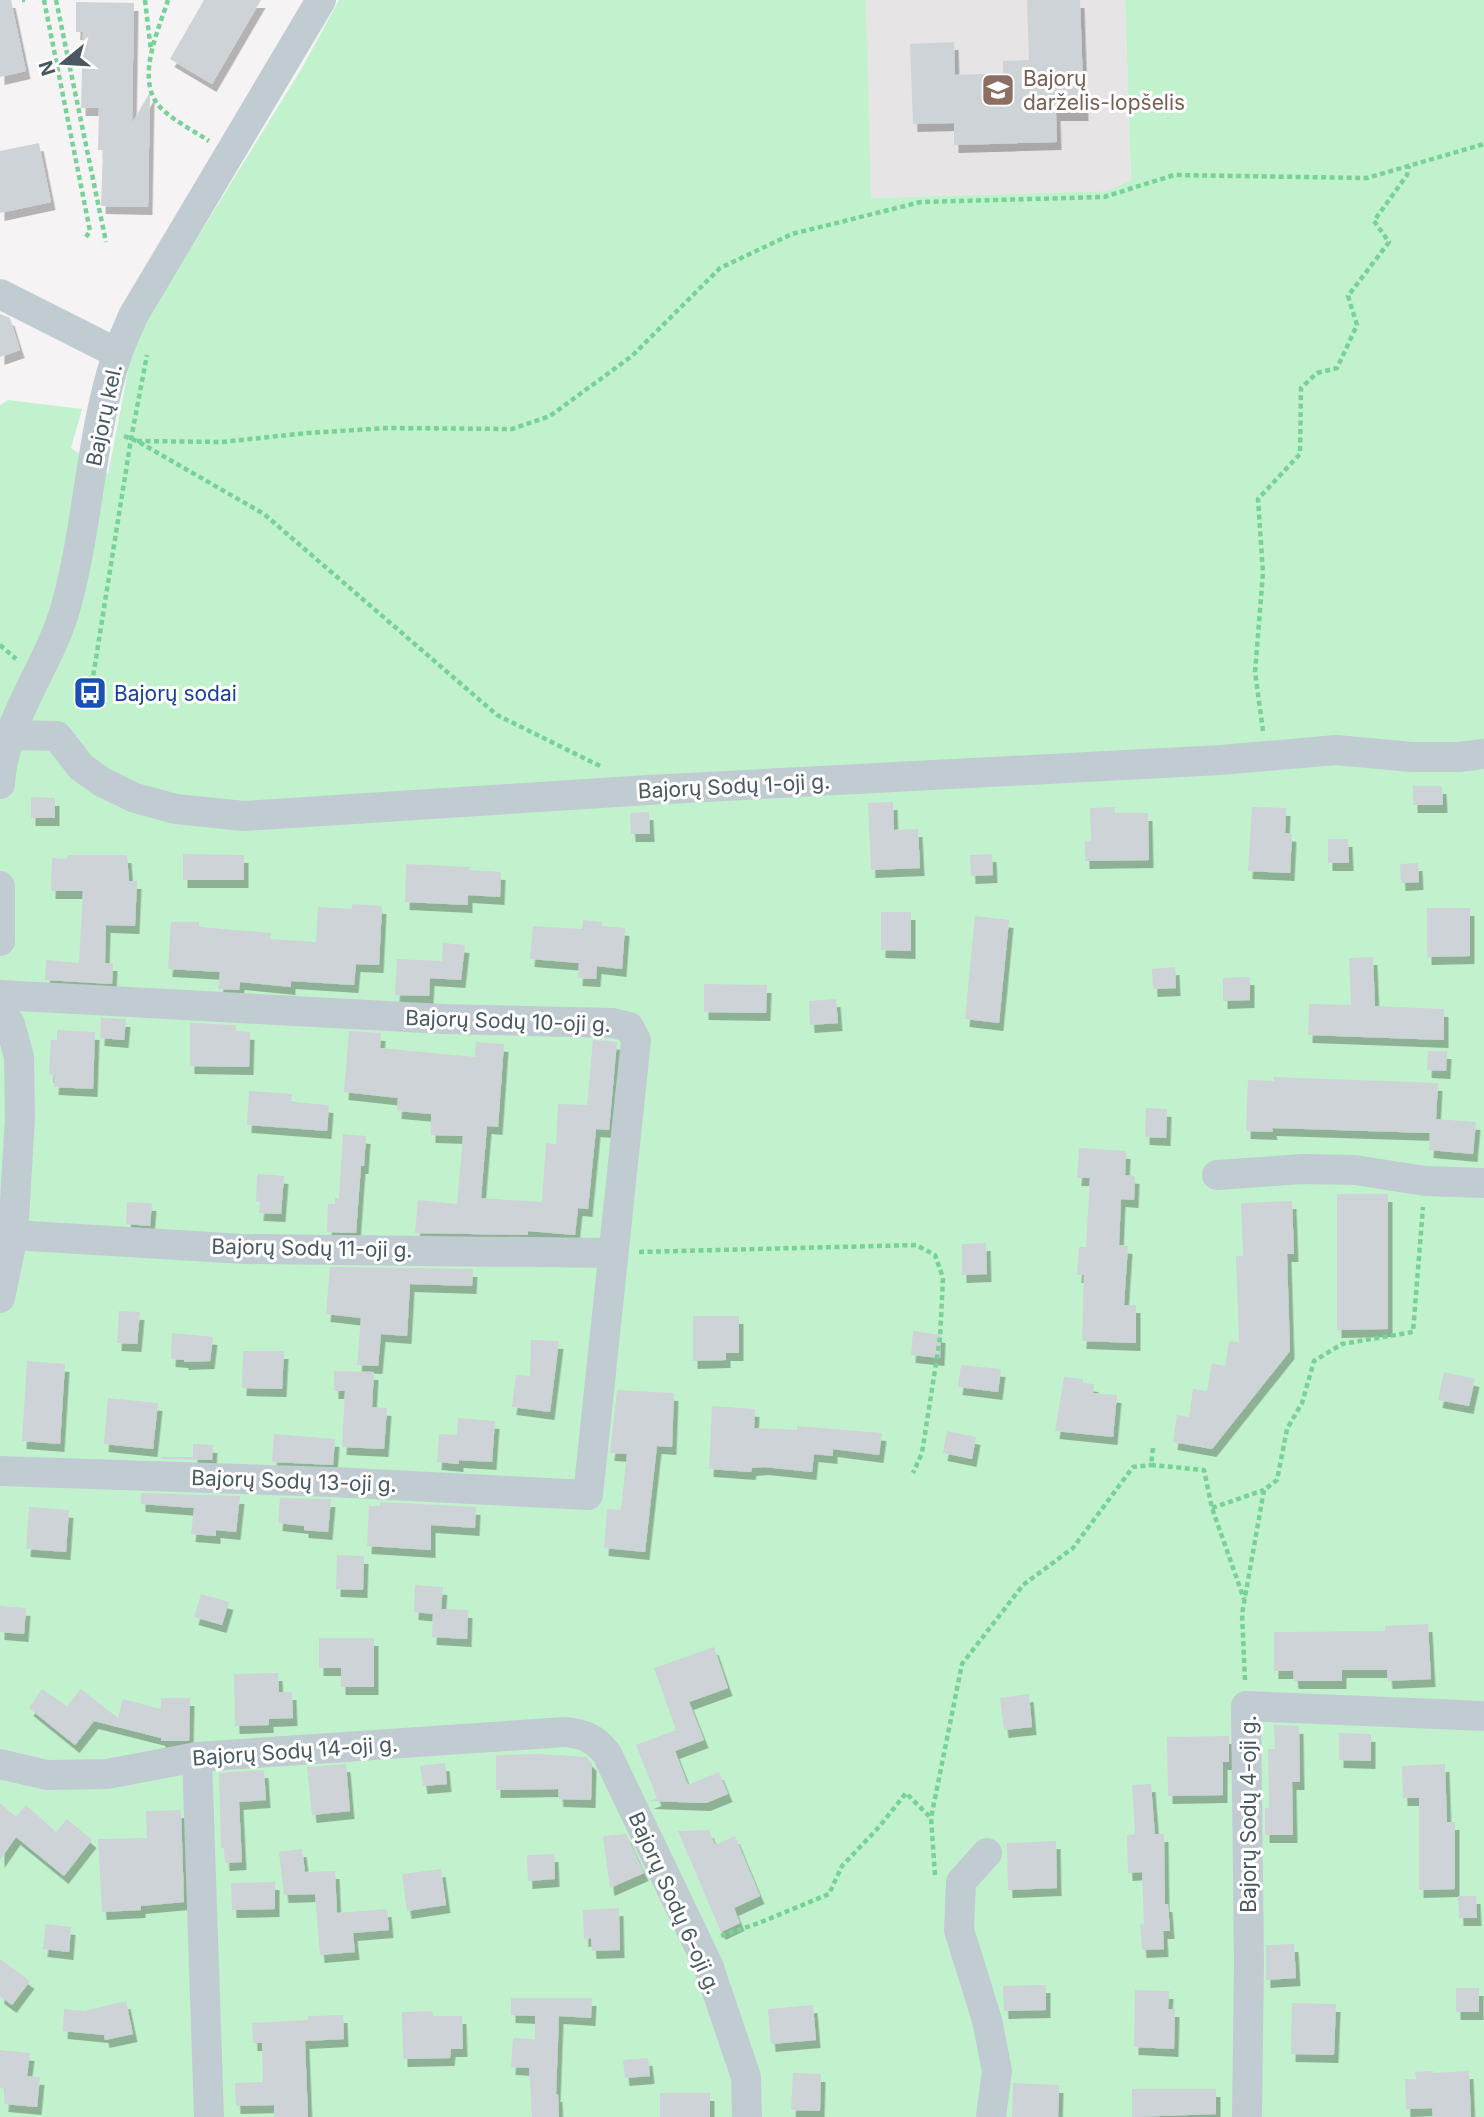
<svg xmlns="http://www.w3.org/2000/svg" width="1484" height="2117" viewBox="0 0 1484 2117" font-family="Inter,sans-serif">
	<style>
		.education { fill: #e6e4e5 }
		.green { fill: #c1f2cd }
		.building { fill: #ced3d7; filter: url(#shadow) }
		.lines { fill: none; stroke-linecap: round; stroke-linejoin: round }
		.path { stroke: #77d298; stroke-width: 4.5; stroke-dasharray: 5 3.5; stroke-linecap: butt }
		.minor { stroke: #c0ccd2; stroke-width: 30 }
		.labels { text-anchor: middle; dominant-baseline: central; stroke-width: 6; stroke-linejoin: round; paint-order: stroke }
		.education-label { font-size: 21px; fill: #785e54; stroke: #fff; text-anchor: start }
		.street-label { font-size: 21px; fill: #495961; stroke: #fff }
		.transit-label { font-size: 21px; fill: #164399; stroke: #fff; text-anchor: start }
	</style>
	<defs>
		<filter id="shadow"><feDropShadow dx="4.5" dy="8" stdDeviation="0" flood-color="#0004"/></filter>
	</defs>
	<rect width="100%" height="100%" fill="#f5f3f3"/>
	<!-- education -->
	<polygon class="education" points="866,0 1125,0 1131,180 1107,191 870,198"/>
	<!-- green -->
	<polygon class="green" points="339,0 866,0 871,198 1107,191 1131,180 1125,0 1484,0 1484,2117 0,2117 0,405 8,400 82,409 71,448 108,474 132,351 147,319 302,68"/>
	<!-- building -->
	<g class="building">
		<polygon points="0,0 11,0 26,71 0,77"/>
		<polygon points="204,0 261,0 212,84 170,59"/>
		<polygon points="1027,0 1080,0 1084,113 1056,113 1057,142 954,145 954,123 913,124 910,44 954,42 955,75 1003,73 1003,61 1029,60"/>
		<polygon points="76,2 134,3 132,123 150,92 148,207 101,206 103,150 98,150 99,108 81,108 83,32 76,32"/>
		<polygon points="39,143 51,202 0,213 0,151"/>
		<polygon points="0,314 10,318 20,350 0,357"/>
		<polygon points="1413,786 1442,786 1443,805 1413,805"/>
		<polygon points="31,797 55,798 55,818 31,818"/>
		<polygon points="893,802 894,830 918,829 920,868 871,870 868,803"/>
		<polygon points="1115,807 1115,813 1148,813 1149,860 1085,861 1085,842 1091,841 1090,808"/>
		<polygon points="1252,807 1286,808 1285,833 1292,834 1290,873 1248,871"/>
		<polygon points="649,812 650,834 631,834 630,813"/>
		<polygon points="1328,839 1348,839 1349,863 1328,863"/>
		<polygon points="183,854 244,855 244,880 183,880"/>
		<polygon points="992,854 993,875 971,876 970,855"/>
		<polygon points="68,855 127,855 129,881 137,881 135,926 106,925 105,963 113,963 112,984 45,980 46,960 79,963 83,891 51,891 52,858 67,859"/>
		<polygon points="1418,863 1419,882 1401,883 1400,864"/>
		<polygon points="406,864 470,867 469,870 501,872 500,897 468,895 468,905 405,902"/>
		<polygon points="352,904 382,906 379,965 356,964 354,985 291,981 291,987 240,982 239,990 218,989 220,972 168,969 171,922 199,922 199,927 271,933 270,939 316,942 318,907 352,909"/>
		<polygon points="1427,908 1470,908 1470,956 1427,957"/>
		<polygon points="881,912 911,912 911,951 881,950"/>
		<polygon points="975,916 1009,920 999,1023 965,1019"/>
		<polygon points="583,920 602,922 602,926 625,928 622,969 597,966 596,979 578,978 579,963 530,959 533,926 582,929"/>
		<polygon points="443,943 465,945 461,980 430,978 429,996 395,995 397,959 442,961"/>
		<polygon points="1373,957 1375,1006 1444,1009 1444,1040 1308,1035 1309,1004 1351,1005 1349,958"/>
		<polygon points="1175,967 1176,988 1153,989 1152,969"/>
		<polygon points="1250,977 1250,1000 1223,1001 1223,978"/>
		<polygon points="704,984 767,985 766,1013 704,1012"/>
		<polygon points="836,999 838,1023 810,1025 809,1001"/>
		<polygon points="101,1018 126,1019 124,1040 100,1038"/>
		<polygon points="190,1023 236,1025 236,1031 250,1032 249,1067 190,1066"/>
		<polygon points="57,1030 95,1032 93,1089 54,1087 55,1076 49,1075 51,1040 57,1040"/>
		<polygon points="349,1031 381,1033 380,1048 475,1057 476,1042 504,1044 498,1127 487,1126 481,1198 542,1202 546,1143 556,1144 558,1104 587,1105 593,1040 617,1042 609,1130 596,1129 588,1209 578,1208 575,1235 528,1231 528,1235 415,1233 418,1200 457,1204 463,1136 431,1135 431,1114 397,1111 398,1098 344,1092"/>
		<polygon points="1428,1051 1447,1051 1446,1071 1427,1070"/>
		<polygon points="1274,1077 1438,1083 1436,1119 1476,1122 1473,1154 1429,1150 1430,1133 1272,1128 1273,1132 1246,1131 1248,1080 1274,1081"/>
		<polygon points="249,1091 292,1094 291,1102 329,1105 327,1131 247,1125"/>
		<polygon points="1146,1108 1167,1109 1166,1138 1145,1137"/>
		<polygon points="343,1134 366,1136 364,1166 361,1166 356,1233 327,1232 328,1204 335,1204 335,1198 339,1198"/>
		<polygon points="1079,1148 1126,1151 1125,1175 1135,1176 1134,1200 1121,1199 1119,1245 1128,1246 1124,1305 1136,1305 1136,1343 1082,1341 1084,1275 1077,1275 1079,1247 1086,1247 1090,1178 1077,1178"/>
		<polygon points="257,1174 284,1176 281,1214 259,1213 260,1202 256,1202"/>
		<polygon points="1337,1194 1388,1194 1388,1329 1337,1330"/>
		<polygon points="1292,1201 1294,1254 1287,1254 1290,1351 1212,1449 1173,1442 1177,1415 1189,1417 1193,1389 1207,1391 1212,1363 1225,1366 1229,1341 1239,1342 1236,1256 1243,1256 1241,1203"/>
		<polygon points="127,1202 152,1203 150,1226 126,1224"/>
		<polygon points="986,1243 987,1274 962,1275 962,1244"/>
		<polygon points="330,1267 473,1269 472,1286 410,1284 407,1336 381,1334 378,1366 357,1365 361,1318 326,1314"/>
		<polygon points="119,1311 140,1312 137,1344 117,1343"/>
		<polygon points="693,1316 739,1316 739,1353 726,1353 726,1360 693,1361"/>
		<polygon points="913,1331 941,1335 940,1358 911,1355"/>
		<polygon points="172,1333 213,1337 210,1361 184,1362 184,1360 171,1359"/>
		<polygon points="531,1340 559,1341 550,1412 512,1407 516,1375 530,1376"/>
		<polygon points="243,1351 284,1351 282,1389 242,1388"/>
		<polygon points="27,1361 65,1364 60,1444 22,1441"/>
		<polygon points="961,1365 1001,1369 998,1392 958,1387"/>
		<polygon points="334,1371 374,1372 372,1407 387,1408 384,1449 342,1447 345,1391 334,1391"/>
		<polygon points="1444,1372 1475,1379 1469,1406 1438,1400"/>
		<polygon points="1064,1377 1083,1379 1083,1383 1094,1384 1093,1393 1117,1395 1113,1437 1055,1431"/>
		<polygon points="617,1390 674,1393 672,1447 657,1446 645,1552 604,1548 607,1509 621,1510 627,1454 610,1453"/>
		<polygon points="108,1398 158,1403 153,1449 104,1444"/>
		<polygon points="712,1406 755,1409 754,1428 797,1430 797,1426 882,1433 879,1455 833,1449 833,1456 814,1454 812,1472 764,1467 752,1468 751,1472 709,1469"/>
		<polygon points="458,1418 495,1421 492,1462 459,1460 459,1464 437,1462 439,1434 457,1435"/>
		<polygon points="947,1431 976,1437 972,1459 943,1453"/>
		<polygon points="274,1434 335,1439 333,1465 272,1462"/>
		<polygon points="193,1444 213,1445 212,1460 161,1459 161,1457 193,1457"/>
		<polygon points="141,1493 240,1496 236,1532 216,1530 216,1536 191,1534 194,1508 141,1504"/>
		<polygon points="280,1498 331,1499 328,1532 304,1530 304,1526 278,1523"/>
		<polygon points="380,1502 476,1507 475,1528 431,1525 431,1550 367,1546 369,1506 380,1506"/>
		<polygon points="29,1507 69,1510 66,1552 26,1549"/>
		<polygon points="337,1555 364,1556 363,1590 336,1589"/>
		<polygon points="415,1585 443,1587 441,1609 468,1610 467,1639 432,1637 433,1614 414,1612"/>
		<polygon points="201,1594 229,1602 222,1625 194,1617"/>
		<polygon points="0,1606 26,1608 24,1634 0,1632"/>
		<polygon points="1428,1624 1431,1679 1388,1681 1387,1670 1342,1670 1342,1681 1294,1681 1293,1671 1274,1671 1274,1632 1385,1631 1385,1626"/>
		<polygon points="319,1638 374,1638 374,1687 341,1687 341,1668 319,1668"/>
		<polygon points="714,1647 728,1688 689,1702 704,1740 675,1751 688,1785 719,1772 728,1794 706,1803 649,1801 657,1798 636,1745 676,1730 654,1668"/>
		<polygon points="278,1673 279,1692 292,1692 293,1718 269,1719 269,1725 235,1726 234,1674"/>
		<polygon points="42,1689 67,1706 81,1689 118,1718 123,1699 161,1709 161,1698 190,1698 189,1741 161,1741 161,1738 94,1721 75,1745 29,1708"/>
		<polygon points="1029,1694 1032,1727 1004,1730 1000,1698"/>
		<polygon points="1274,1725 1299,1726 1300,1782 1292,1782 1293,1835 1265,1835 1265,1808 1269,1808 1268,1749 1275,1749"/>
		<polygon points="1339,1733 1371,1734 1371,1761 1339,1760"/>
		<polygon points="1229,1736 1229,1762 1223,1762 1223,1795 1168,1796 1167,1737"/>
		<polygon points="540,1754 586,1757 592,1763 591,1800 559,1799 558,1789 496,1790 496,1755"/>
		<polygon points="445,1763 447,1784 423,1786 420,1766"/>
		<polygon points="346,1764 350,1811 312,1815 307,1767"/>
		<polygon points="1445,1764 1447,1822 1455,1822 1455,1889 1419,1890 1419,1798 1403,1798 1402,1766"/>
		<polygon points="264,1770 266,1800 239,1802 242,1862 225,1863 224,1848 221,1848 219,1773"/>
		<polygon points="1151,1784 1155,1834 1164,1834 1165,1904 1168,1904 1170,1931 1163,1931 1164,1949 1142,1950 1140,1924 1144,1924 1142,1872 1128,1873 1127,1835 1135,1834 1132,1785"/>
		<polygon points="0,1803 16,1817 26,1805 56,1832 67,1819 92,1840 64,1876 16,1837 0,1860"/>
		<polygon points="181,1810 184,1902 141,1906 141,1910 102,1912 98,1839 147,1838 146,1811"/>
		<polygon points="709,1830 715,1845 735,1836 760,1896 734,1908 740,1923 721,1932 678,1831"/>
		<polygon points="626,1834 644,1873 610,1888 603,1836"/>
		<polygon points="1056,1841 1057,1888 1008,1890 1007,1843"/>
		<polygon points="302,1849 305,1872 335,1871 337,1913 387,1909 389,1930 353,1933 355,1952 320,1955 315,1894 284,1895 279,1852"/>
		<polygon points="554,1854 555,1879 528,1881 527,1855"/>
		<polygon points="441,1869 446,1905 407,1911 402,1874"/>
		<polygon points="275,1882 275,1909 232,1910 231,1883"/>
		<polygon points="1458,1896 1476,1896 1477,1918 1459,1918"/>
		<polygon points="619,1908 620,1950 592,1951 591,1938 584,1939 583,1910"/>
		<polygon points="46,1924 71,1927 69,1952 43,1949"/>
		<polygon points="1294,1944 1296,1978 1266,1980 1266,1945"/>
		<polygon points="0,1959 30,1981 12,2005 0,1996"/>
		<polygon points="1046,1985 1046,2010 1004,2011 1003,1986"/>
		<rect x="1456" y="1988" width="23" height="24"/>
		<polygon points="1135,1990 1169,1991 1168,2009 1175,2009 1174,2049 1134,2047"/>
		<polygon points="511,1998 592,1998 591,2018 559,2016 556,2094 558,2094 559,2117 532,2117 529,2068 511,2067 513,2038 535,2039 535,2016 511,2015"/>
		<polygon points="126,2001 133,2034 105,2040 104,2035 63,2031 64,2009 84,2011"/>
		<polygon points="1292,2003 1336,2004 1334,2055 1291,2054"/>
		<polygon points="813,2005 816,2040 771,2044 768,2009"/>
		<polygon points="432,2011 433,2016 462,2016 463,2049 451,2049 450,2058 403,2059 402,2012"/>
		<polygon points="343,2015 344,2039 305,2041 308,2117 274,2117 274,2105 236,2106 235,2083 263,2082 262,2043 253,2043 252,2023 308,2020 308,2016"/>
		<polygon points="0,2050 30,2053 27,2076 40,2077 37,2107 4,2104 5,2089 0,2088"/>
		<polygon points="648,2058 650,2076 625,2078 623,2060"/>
		<polygon points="1433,2071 1433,2073 1469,2071 1471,2117 1433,2117 1432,2108 1406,2109 1405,2079 1416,2079 1415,2072"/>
		<polygon points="793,2073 821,2074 820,2111 791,2110"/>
		<polygon points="1013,2083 1059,2085 1058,2117 1012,2117"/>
		<polygon points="1132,2089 1216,2089 1216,2114 1132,2117"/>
		<rect x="660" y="2093" width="50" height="24"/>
	</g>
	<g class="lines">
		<!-- path -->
		<g class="path">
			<polyline points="22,0 25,0"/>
			<polyline points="44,0 90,231 86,237"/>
			<polyline points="56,0 106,242"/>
			<polyline points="145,0 151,51"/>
			<path d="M168 0C158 32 133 83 163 110 176 122 194 131 209 141"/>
			<polyline points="124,436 137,441 264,514 497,715 600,766"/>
			<polyline points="137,441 222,442 307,433 388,428 512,429 550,416 632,356 720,268 792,234 921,202 1104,197 1174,175 1367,178 1484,144"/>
			<polyline points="0,645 16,659"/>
			<polyline points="79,683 93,677 131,439 147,355"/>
			<polyline points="1263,731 1255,672 1263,573 1258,499 1300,454 1301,388 1317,373 1337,368 1357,325 1348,296 1389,242 1374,221 1407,175 1409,166"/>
			<polyline points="639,1252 916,1245 935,1255 943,1278 940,1338 922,1453 913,1473"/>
			<polyline points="1153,1448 1151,1465 1204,1470 1212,1508 1244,1599"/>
			<polyline points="1212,1508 1264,1490"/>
			<polyline points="1245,1680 1242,1614 1264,1490 1277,1480 1287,1429 1302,1403 1314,1361 1342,1344 1413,1332 1423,1207"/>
			<polyline points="935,1875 931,1818 962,1664 1023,1585 1073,1548 1133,1467 1151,1465"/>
			<polyline points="721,1936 759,1923 829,1894 842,1866 879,1827 906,1793 930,1817"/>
		</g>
		<!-- minor -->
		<g class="minor">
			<polyline points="0,294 117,353"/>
			<polyline points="9,735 57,736 81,767 102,782 135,798 176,809 244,816 648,790 1220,760 1336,750 1412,757 1459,757 1484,754"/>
			<path d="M0 784C4 718 49 668 66 606 89 524 90 436 117 355 121 342 128 329 133 316L321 0"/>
			<polyline points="0,886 0,941"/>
			<polyline points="0,995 443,1019 613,1023 629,1027 636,1040 588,1495 332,1482 0,1471"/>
			<polyline points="0,1011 10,1024 19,1057 20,1118 13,1235 0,1298"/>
			<polyline points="1217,1175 1303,1169 1355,1170 1425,1181 1484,1183"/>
			<polyline points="13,1235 243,1249 612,1253"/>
			<polyline points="197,1757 209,2117"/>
			<path d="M0 1764 47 1775 107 1774 197 1757 565 1732C584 1734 595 1738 607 1754L708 1965 746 2077 747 2117"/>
			<polyline points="987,1853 961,1882 959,1930 987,2020 997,2071 991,2117"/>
			<polyline points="1247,2117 1249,1963 1246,1706 1484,1716"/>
		</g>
	</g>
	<!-- icons -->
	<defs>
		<symbol id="school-square" viewBox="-11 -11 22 22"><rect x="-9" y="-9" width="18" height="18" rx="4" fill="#8d6e63" stroke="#fff"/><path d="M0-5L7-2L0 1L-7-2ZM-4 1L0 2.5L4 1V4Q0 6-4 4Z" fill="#fff"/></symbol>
		<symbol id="bus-square" viewBox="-11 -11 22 22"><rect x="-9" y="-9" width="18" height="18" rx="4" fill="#1a4fb4" stroke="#fff"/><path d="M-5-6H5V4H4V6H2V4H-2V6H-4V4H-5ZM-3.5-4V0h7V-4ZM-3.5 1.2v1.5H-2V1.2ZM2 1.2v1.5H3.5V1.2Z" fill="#fff"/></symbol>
	</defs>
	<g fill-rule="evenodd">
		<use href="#school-square" x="979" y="71" width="38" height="38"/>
		<use href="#bus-square" x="71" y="674" width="38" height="38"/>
	</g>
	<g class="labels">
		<!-- education labels -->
		<g class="education-label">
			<text x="1023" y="78">Bajorų<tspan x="1023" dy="24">darželis-lopšelis</tspan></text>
		</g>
		<!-- street labels -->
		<g class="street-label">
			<text transform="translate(104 415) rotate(-78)">Bajorų kel.</text>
			<text transform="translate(734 786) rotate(-3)">Bajorų Sodų 1-oji g.</text>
			<text transform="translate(508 1021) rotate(2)">Bajorų Sodų 10-oji g.</text>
			<text transform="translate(312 1248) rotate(1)">Bajorų Sodų 11-oji g.</text>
			<text transform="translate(294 1481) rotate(2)">Bajorų Sodų 13-oji g.</text>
			<text transform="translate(295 1751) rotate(-4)">Bajorų Sodų 14-oji g.</text>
			<text transform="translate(1248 1814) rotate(-90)">Bajorų Sodų 4-oji g.</text>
			<text transform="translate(675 1903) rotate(66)">Bajorų Sodų 6-oji g.</text>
		</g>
		<!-- transit labels -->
		<g class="transit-label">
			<text x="114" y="693">Bajorų sodai</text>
		</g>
	</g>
	<!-- north arrow -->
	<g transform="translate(63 63) rotate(252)" stroke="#ffffff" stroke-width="5" paint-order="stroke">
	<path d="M0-5L12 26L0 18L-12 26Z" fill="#495961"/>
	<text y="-10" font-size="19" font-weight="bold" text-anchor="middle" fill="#495961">N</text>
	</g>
</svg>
